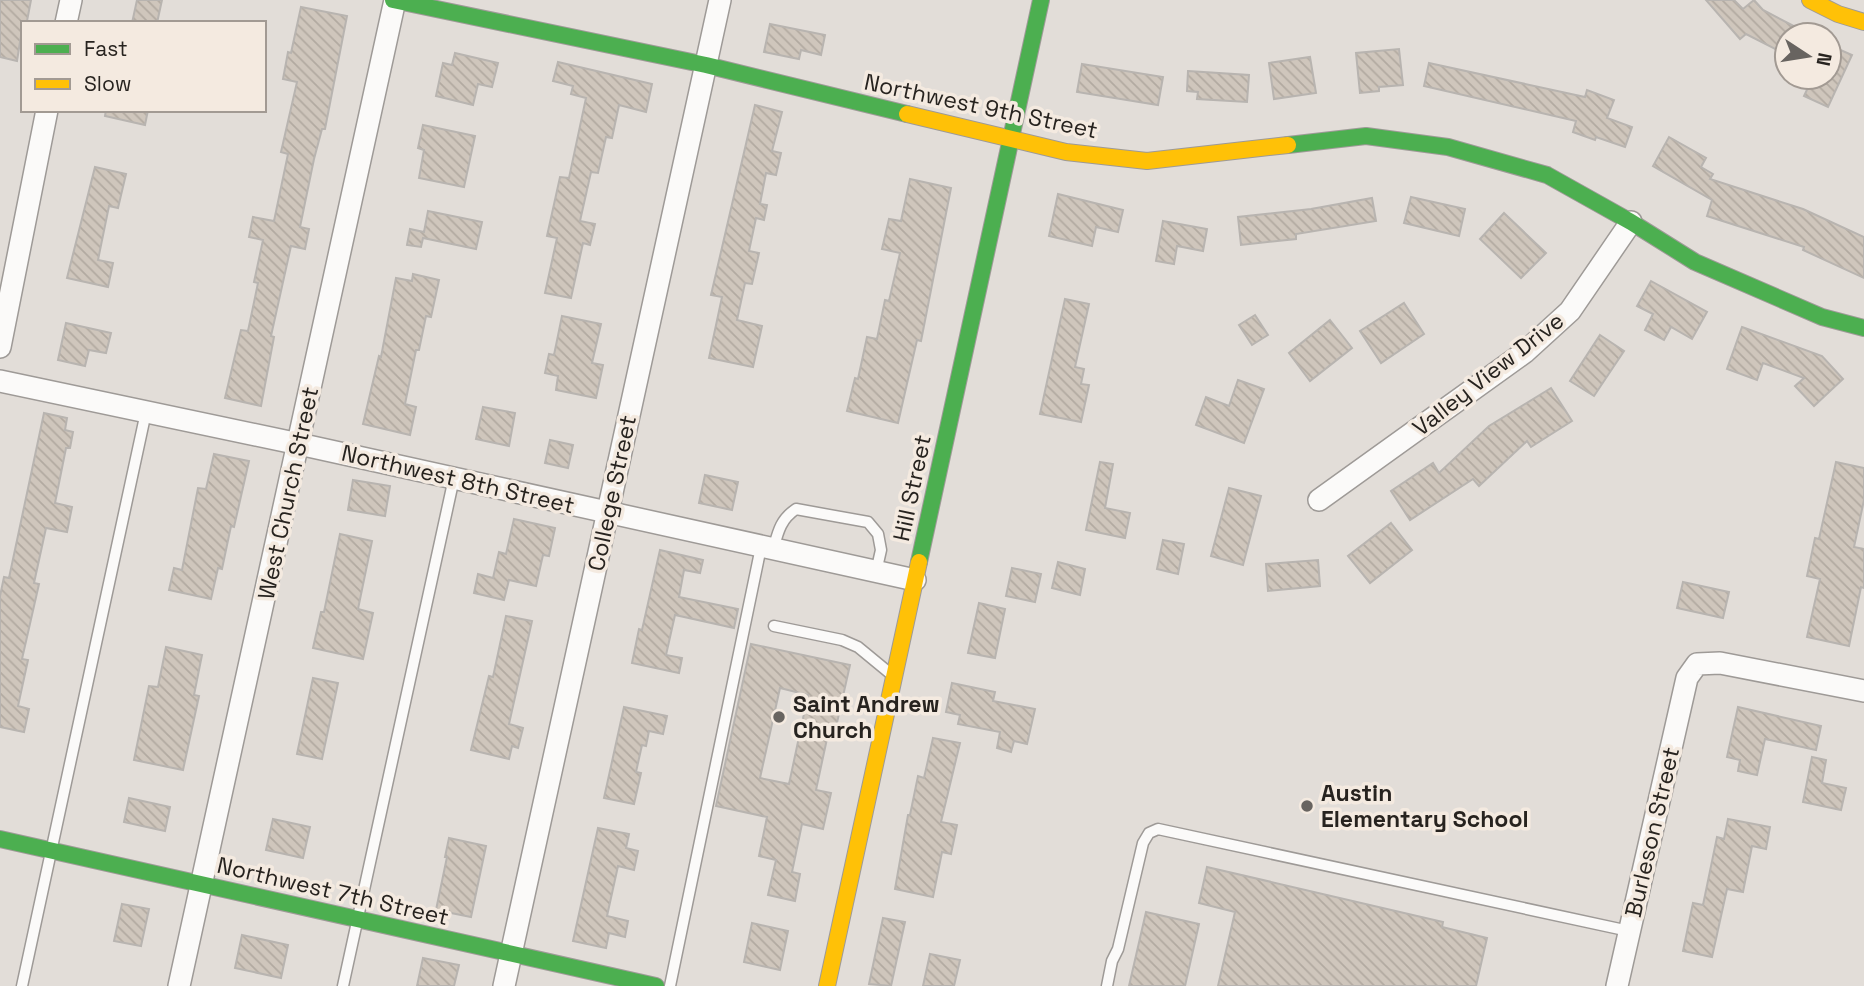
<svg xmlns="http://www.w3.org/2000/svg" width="1864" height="986" viewBox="0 0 1864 986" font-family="'Space Grotesk',sans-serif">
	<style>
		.building { fill: url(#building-back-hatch); stroke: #b8b4b0; stroke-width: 2; fill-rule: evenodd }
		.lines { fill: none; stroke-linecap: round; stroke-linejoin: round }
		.lane-casing { stroke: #9e9a97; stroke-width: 13 }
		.street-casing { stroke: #9e9a97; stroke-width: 24 }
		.fast-casing { stroke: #9e9a97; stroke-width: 18 }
		.slow-casing { stroke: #9e9a97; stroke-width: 18 }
		.lane { stroke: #fbfaf9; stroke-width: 10 }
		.street { stroke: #fbfaf9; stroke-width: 21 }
		.fast { stroke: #4caf50; stroke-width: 16 }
		.slow { stroke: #ffc107; stroke-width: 16 }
		.poi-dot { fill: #686460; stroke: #f4eae0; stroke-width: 2.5 }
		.labels { text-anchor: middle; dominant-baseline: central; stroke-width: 7; stroke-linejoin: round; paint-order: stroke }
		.street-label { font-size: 23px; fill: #27231f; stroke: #f4eae0 }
		.poi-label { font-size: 23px; font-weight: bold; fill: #27231f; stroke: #f4eae0; text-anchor: start }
	</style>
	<defs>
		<pattern id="building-back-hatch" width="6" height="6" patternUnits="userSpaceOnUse" patternTransform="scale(1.75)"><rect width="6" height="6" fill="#cfc6bc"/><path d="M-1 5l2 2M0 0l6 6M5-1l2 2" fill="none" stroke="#b2aaa1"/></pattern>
	</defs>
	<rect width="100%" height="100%" fill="#e2ddd8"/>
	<!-- building -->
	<g class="building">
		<polygon points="0,0 31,0 27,21 23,23 17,61 0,57"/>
		<polygon points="137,0 162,0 157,23 132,23"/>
		<polygon points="1706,0 1734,0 1743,9 1754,0 1763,10 1811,35 1787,35 1787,55 1746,34 1740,39"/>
		<polygon points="301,7 347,16 325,129 322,129 314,159 300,227 309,229 305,249 291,246 271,336 274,337 261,406 225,398 241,330 248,331 258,283 254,282 263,240 249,237 253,217 274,221 288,154 281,152 297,82 283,79 288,52 291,53"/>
		<polygon points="770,24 825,35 821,55 801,50 799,59 764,52"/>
		<polygon points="1829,45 1852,55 1828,107 1804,96 1813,77 1829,77"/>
		<polygon points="1399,49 1403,85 1379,87 1379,91 1360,93 1356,53"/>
		<polygon points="455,53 498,63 492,87 478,84 473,105 436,96 443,63 452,65"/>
		<polygon points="1310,57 1316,93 1274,99 1269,63"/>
		<polygon points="558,62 652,84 646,112 619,105 612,138 606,137 598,173 591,172 580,221 595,224 590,245 583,243 571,298 545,293 557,238 547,236 560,177 569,178 586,98 571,94 573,86 553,81"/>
		<polygon points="1429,63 1585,97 1587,90 1614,100 1607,118 1632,127 1625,147 1596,137 1595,140 1573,132 1576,121 1424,86"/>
		<polygon points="1082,64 1163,77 1158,105 1077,92"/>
		<polygon points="1188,71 1249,75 1247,102 1197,99 1198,92 1187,91"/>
		<polygon points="755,105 782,112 772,151 781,153 776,175 766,173 760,204 767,205 764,220 756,218 749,251 759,253 752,284 745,283 737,320 762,326 753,367 709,358 722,297 711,295"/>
		<polygon points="106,110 148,110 145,125 105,116"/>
		<polygon points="423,125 475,136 464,187 419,178 424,150 418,148"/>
		<polygon points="1669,137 1706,158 1701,167 1713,174 1710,179 1803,209 1864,237 1864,278 1803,250 1804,247 1707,216 1712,200 1653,166"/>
		<polygon points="95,167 126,174 118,208 109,206 98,260 113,263 108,287 67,278"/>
		<polygon points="910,179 951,188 921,341 917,340 898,423 847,411 855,378 858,379 867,337 877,339 885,300 889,301 900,253 882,249 889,219 901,221"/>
		<polygon points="1058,194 1123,210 1118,232 1096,227 1092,246 1049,236"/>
		<polygon points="1411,197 1465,209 1459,236 1404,223"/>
		<polygon points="1372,198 1376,221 1296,234 1296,239 1241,245 1238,217 1311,209"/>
		<polygon points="428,211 482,222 476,249 423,238 421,247 407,245 410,229 424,232"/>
		<polygon points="1504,213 1546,253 1521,278 1480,239"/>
		<polygon points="1163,221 1207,229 1203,251 1177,246 1174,264 1156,261"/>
		<polygon points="413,274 439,280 431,317 426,316 419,350 416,350 405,404 416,407 410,435 363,424 379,356 381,357 396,278 412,281"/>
		<polygon points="1651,281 1707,312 1692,339 1671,327 1664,340 1645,330 1653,314 1637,306"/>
		<polygon points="1065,299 1089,304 1075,367 1084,369 1081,384 1089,385 1081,422 1040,414"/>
		<polygon points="1404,303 1424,334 1381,363 1360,331"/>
		<polygon points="1255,315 1268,335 1252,345 1239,325"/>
		<polygon points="562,316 601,324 592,363 603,365 596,398 556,390 558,376 545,373 549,354 554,355"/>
		<polygon points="1330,320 1352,348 1310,381 1289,353"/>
		<polygon points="66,323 111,333 106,353 89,350 85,366 58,360"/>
		<polygon points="1742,327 1822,356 1843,379 1814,406 1795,386 1804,378 1763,363 1757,380 1727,369"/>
		<polygon points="1600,335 1624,351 1594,396 1570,381"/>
		<polygon points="1238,380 1264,389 1244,443 1196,425 1206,397 1229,406"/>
		<polygon points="1551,388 1572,421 1531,447 1527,441 1479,486 1473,479 1410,520 1391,491 1433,463 1439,473 1489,426"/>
		<polygon points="483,407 515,413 509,446 476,439"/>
		<polygon points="44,413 67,418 65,430 73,432 70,448 66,448 55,503 72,507 67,532 46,528 34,583 39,584 22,659 28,660 18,706 29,709 24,732 0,727 0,596 4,577 9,578"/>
		<polygon points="550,440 573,445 568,468 545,463"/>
		<polygon points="214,454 249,461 234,527 231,526 222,569 218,568 211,599 169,590 174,568 182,570 198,488 206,489"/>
		<polygon points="1100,462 1113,464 1105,508 1130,513 1125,538 1086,530"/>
		<polygon points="1836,462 1864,468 1864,500 1854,547 1864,549 1864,588 1861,587 1849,646 1807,637 1820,579 1807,576 1815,538 1819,539"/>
		<polygon points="705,475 738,482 732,510 699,503"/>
		<polygon points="353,480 390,486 385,516 348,510"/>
		<polygon points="1229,488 1261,496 1243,565 1211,556"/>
		<polygon points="514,519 555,528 549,556 543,555 536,586 509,580 504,600 474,593 478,574 493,578 499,552 506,554"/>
		<polygon points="1391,523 1412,550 1370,583 1348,556"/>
		<polygon points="340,534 372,541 358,609 373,613 363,659 313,648 321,612 324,612"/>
		<polygon points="1163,540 1184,544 1178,574 1157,569"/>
		<polygon points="660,550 703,560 700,573 684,570 679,597 738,609 734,628 675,615 666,655 682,658 679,673 632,663 639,629 642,630"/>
		<polygon points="1318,560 1320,586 1268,591 1266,564"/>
		<polygon points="1058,562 1085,569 1080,595 1052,588"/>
		<polygon points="1012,568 1041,574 1035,602 1006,596"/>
		<polygon points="1683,582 1729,592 1723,618 1677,608"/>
		<polygon points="979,603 1005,609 995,658 968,653"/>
		<polygon points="506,616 532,621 509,724 523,728 518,748 512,746 509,759 471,750 489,676 493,677"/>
		<path d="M751 644 850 665 834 736 828 734 816 790 831 793 823 829 802 824 792 872 800 874 795 901 768 895 776 860 759 856 767 817 716 806ZM780 688 808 695 789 784 760 778Z"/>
		<polygon points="166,647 202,655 194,695 199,696 183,770 134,760 149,686 158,687"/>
		<polygon points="313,678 338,683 322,759 297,754"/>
		<polygon points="952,683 995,692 993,701 1035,709 1027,744 1014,741 1011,752 997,748 1000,732 958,724 960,715 946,712"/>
		<polygon points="624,707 667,716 663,734 649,731 646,746 642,745 636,772 641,773 634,804 604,798"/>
		<polygon points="1738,707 1821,726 1816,750 1765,739 1757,775 1738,771 1740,760 1727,757"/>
		<polygon points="933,738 960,743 941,822 957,825 951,854 942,852 933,897 895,889 908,815 910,815 918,776 924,778"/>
		<polygon points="1812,757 1826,760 1822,783 1846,788 1841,810 1803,802"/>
		<polygon points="129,798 170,807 165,831 124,822"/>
		<polygon points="273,819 310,827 303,858 266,850"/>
		<polygon points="1728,819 1770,827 1766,849 1752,846 1743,892 1727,889 1712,957 1683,951 1693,903 1703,905 1717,837 1724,839"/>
		<polygon points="598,828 629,834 626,848 638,851 634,870 618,866 607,916 628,921 625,937 609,933 606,948 573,941"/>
		<polygon points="449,838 486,846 471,917 436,910 447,857 445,857"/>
		<polygon points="1207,867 1443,922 1442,927 1487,938 1476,986 1218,986 1235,912 1199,903"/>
		<polygon points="122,904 149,909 141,946 114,941"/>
		<polygon points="1146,912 1199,924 1185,986 1129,986"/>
		<polygon points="883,918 905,922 891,986 869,984"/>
		<polygon points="752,923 788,931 780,970 744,962"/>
		<polygon points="242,935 288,945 281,978 235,968"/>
		<polygon points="930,954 960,960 954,986 923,986"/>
		<polygon points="423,958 459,965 454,986 417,986"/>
	</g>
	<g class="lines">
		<defs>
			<g id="lane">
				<path d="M773 550C778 532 780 520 796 509L868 522 878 534 881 550 876 572"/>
				<polyline points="774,626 842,640 858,647 892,675"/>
				<polyline points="22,986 146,412"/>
				<polyline points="343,986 454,478"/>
				<polyline points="670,986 761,547"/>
				<polyline points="1107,986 1112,961 1118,949 1143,843 1149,833 1158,829 1629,931"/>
			</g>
			<g id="street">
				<polyline points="66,23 71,0"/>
				<polyline points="0,347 47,110"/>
				<polyline points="0,381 299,444 915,580"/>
				<polyline points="1319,500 1525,352 1570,311 1631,222"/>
				<polyline points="179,986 395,0"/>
				<polyline points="504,986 720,0"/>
				<polyline points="1617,986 1687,678 1697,664 1720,663 1864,691"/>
			</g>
			<g id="fast">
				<polyline points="393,0 706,65 907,114"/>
				<polyline points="1288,145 1366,136 1448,147 1547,175 1631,222 1695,262 1822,317 1864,328"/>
				<polyline points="919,562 1041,0"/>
				<polyline points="0,839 656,986"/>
			</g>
			<g id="slow">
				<polyline points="1810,0 1838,14 1864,22"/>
				<polyline points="907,114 1066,152 1147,161 1288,145"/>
				<polyline points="827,986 919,562"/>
			</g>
		</defs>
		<!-- lane casing -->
		<use href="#lane" class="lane-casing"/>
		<!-- street casing -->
		<use href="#street" class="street-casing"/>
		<!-- fast casing -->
		<use href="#fast" class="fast-casing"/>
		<!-- slow casing -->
		<use href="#slow" class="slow-casing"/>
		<!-- lane -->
		<use href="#lane" class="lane"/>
		<!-- street -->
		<use href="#street" class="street"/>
		<!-- fast -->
		<use href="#fast" class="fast"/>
		<!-- slow -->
		<use href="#slow" class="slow"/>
	</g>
	<!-- markers -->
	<g class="poi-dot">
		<circle cx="779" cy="717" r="7"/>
		<circle cx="1307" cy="806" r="7"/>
	</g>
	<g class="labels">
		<!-- street labels -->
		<g class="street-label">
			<text transform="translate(981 106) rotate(12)">Northwest 9th Street</text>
			<text transform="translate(1488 374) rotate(-38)">Valley View Drive</text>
			<text transform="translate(458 479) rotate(13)">Northwest 8th Street</text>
			<text transform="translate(912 488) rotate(-78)">Hill Street</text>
			<text transform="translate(288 493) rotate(-78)">West Church Street</text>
			<text transform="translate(612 493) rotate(-78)">College Street</text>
			<text transform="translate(1652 832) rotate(-77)">Burleson Street</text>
			<text transform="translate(333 891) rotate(13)">Northwest 7th Street</text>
		</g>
		<!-- poi labels -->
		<g class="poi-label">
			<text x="793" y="704">Saint Andrew<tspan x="793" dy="26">Church</tspan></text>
			<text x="1321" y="793">Austin<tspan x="1321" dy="26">Elementary School</tspan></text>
		</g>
	</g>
	<!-- legend -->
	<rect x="21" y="21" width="245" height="91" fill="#f4eae0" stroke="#a29a93" stroke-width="2"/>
	<rect x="35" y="44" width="35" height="10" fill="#4caf50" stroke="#a29a93" stroke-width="2"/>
	<text x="84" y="56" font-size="21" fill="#27231f">Fast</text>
	<rect x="35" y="79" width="35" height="10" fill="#ffc107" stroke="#a29a93" stroke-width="2"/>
	<text x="84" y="91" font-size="21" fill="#27231f">Slow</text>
	<!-- north arrow -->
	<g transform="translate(1808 56) rotate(102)"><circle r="33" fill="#f4eae0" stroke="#a29a93" stroke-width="2"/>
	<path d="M0-5L12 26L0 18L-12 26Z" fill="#686460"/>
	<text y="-10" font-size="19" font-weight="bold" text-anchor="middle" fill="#27231f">N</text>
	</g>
</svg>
